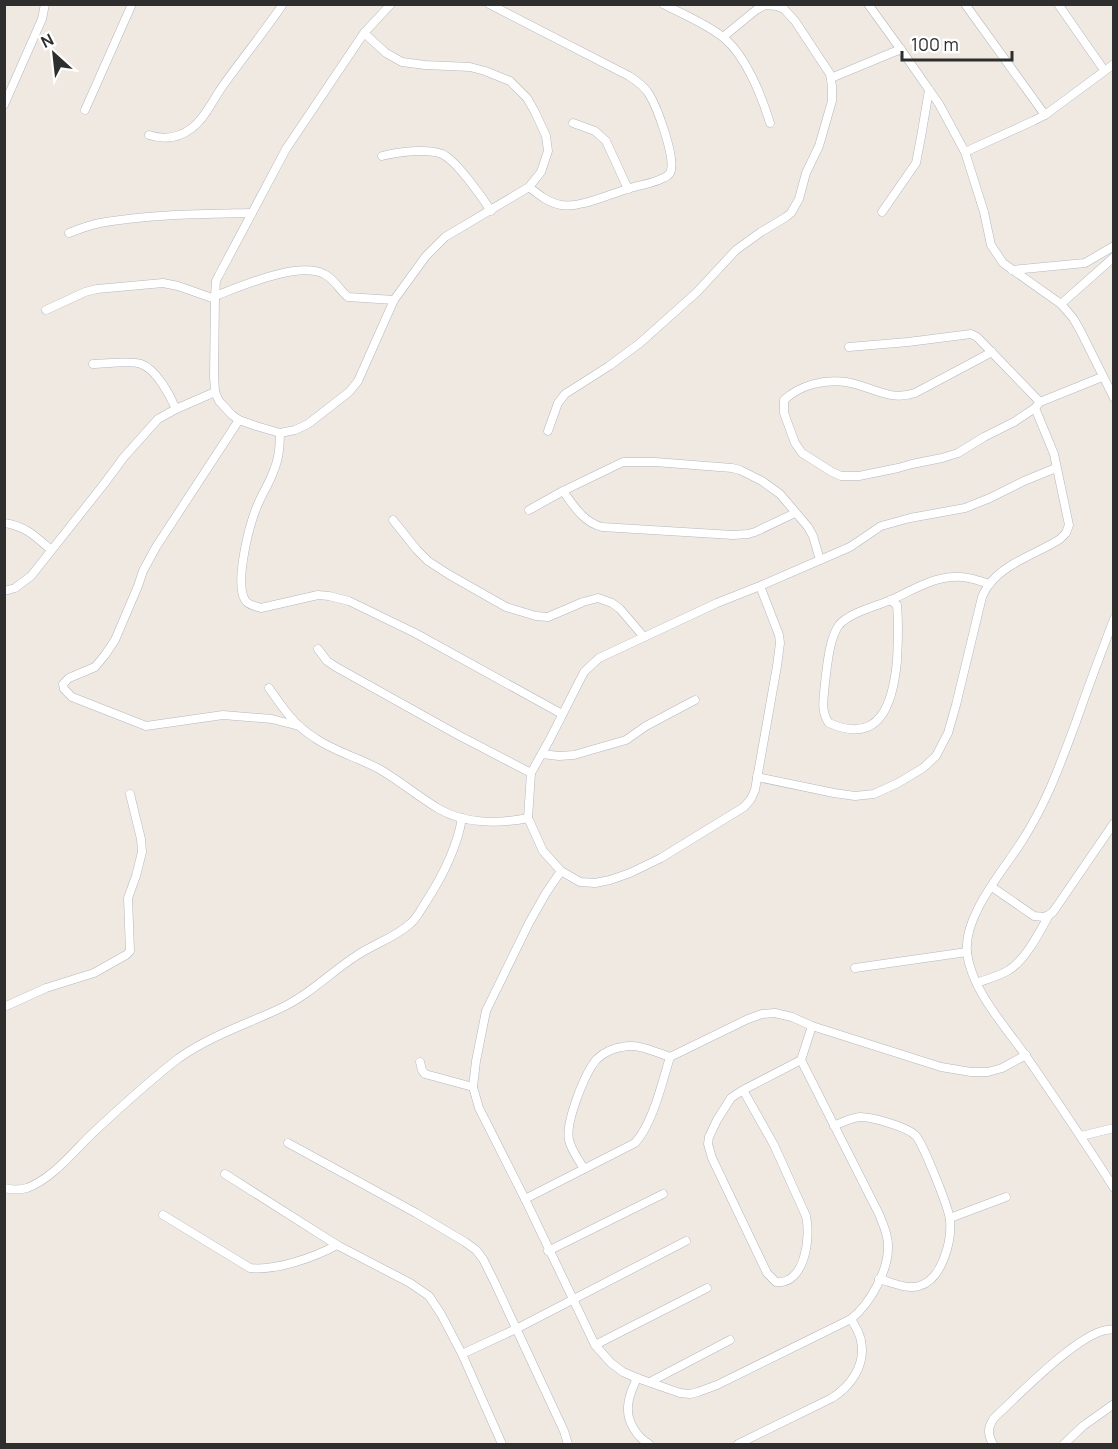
<svg xmlns="http://www.w3.org/2000/svg" width="1118" height="1449" viewBox="0 0 1118 1449" font-family="Manrope,sans-serif">
	<style>
		.lines { fill: none; stroke-linecap: round; stroke-linejoin: round }
		.minor-casing { stroke: #b4b7c1; stroke-width: 9 }
		.minor { stroke: #fff; stroke-width: 8 }
	</style>
	<rect width="100%" height="100%" fill="#efe9e1"/>
	<g class="lines">
		<defs>
			<g id="minor">
				<path d="M489 4 629 76C637 81 644 86 649 94 657 107 677 160 670 173 668 176 666 177 663 178 652 184 639 185 628 189 613 193 599 200 584 203 577 205 568 206 561 205 549 203 539 195 529 187"/>
				<path d="M663 4C682 14 707 24 724 38 746 56 762 97 770 123"/>
				<polyline points="868,4 902,51 939,104 965,152 984,212 991,245 1003,263 1061,304 1073,318 1080,330 1114,398"/>
				<polyline points="965,4 1045,115"/>
				<polyline points="1058,4 1104,70"/>
				<polyline points="364,33 386,53 402,62 425,65 470,67 485,71 510,81 527,98 535,112 546,136 548,151 541,172 529,187 445,237 426,256 394,300 358,381 349,392 308,424 295,430 280,433 256,426 239,420 232,415 219,401 215,392 214,376 215,296 216,281 219,275 286,149 364,33 391,4"/>
				<polyline points="831,78 901,49"/>
				<polyline points="4,105 42,19 45,4"/>
				<polyline points="85,110 132,4"/>
				<polyline points="573,123 595,131 606,141 628,189"/>
				<path d="M149 135C164 140 179 138 192 128 205 118 213 100 222 87 242 59 264 32 283 4"/>
				<polyline points="965,152 1033,121 1045,115 1114,64"/>
				<path d="M382 156C397 152 427 148 442 154 456 160 482 197 491 211"/>
				<polyline points="882,212 916,163 921,137 929,90"/>
				<path d="M69 233C79 229 90 225 100 223 150 214 201 214 252 213"/>
				<polyline points="1012,270 1085,263 1114,246"/>
				<path d="M215 296C242 286 298 261 324 274 335 279 339 290 348 297L394 300"/>
				<polyline points="1061,304 1114,257"/>
				<polyline points="46,310 85,292 97,289 163,283 178,286 215,299"/>
				<polyline points="849,347 908,342 971,334 977,337 1040,402"/>
				<path d="M992 352 915 393C889 402 871 386 846 382 824 379 800 385 784 400V413L795 443 802 453 832 472 841 476H859L898 468 912 464 942 458 958 453 984 437 1014 422 1035 408"/>
				<path d="M93 364C105 364 130 360 141 364 156 369 170 395 176 409"/>
				<polyline points="239,420 156,547 143,571 138,586 115,640 105,655 95,667 69,678 63,684 64,689 72,697 146,726 223,715 272,719 299,726"/>
				<polyline points="548,431 558,403 565,394 609,366 640,343 697,292 736,250 761,232 786,217 791,213 799,199 806,173 819,146 832,101 832,86 830,74 795,21 784,9 777,6 765,5 756,10 723,37"/>
				<path d="M280 433C280 446 279 459 274 470 270 482 263 492 258 504 250 522 234 582 245 600 248 605 255 606 261 608L318 595 329 596 349 601 415 633 562 714"/>
				<path d="M563 491C574 506 583 522 602 527L733 535 748 534 755 532 795 513"/>
				<polyline points="529,510 563,491 623,462 655,462 732,468 740,470 762,481 780,494 808,527 813,536 820,560"/>
				<polyline points="393,520 417,550 428,561 448,574 506,607 536,616 548,617 583,602 598,598 612,603 620,609 644,637"/>
				<path d="M4 523C26 526 36 537 51 550"/>
				<polyline points="760,586 779,635 780,643 777,666 755,790 751,799 744,807 661,858 630,873 610,880 595,883 580,882 561,871 543,851 528,818 531,773 550,739 584,672 599,658 717,603 760,586 850,547 881,526 910,518 965,508 990,498 1024,481 1056,468"/>
				<polyline points="4,591 15,588 31,576 104,484 124,457 158,419 176,409 215,392"/>
				<path d="M890 600 897 605C899 626 898 640 897 661 893 702 881 746 829 723 820 711 824 697 825 683 827 667 829 639 839 625 850 612 878 606 893 599 913 590 931 578 953 577 966 576 977 580 989 584"/>
				<path d="M1114 619C1101 653 1088 687 1076 722 1060 765 1047 802 1022 841 1003 871 963 916 967 953 972 992 1007 1028 1028 1059 1057 1101 1086 1144 1114 1188"/>
				<polyline points="318,649 327,661 336,667 458,735 531,773"/>
				<path d="M269 688C282 707 295 726 315 738 335 752 360 758 381 770 401 782 419 797 439 809 465 824 499 824 528 818"/>
				<polyline points="542,754 559,756 574,755 626,740 646,726 695,700"/>
				<path d="M757 777 834 793 855 796 874 794 898 783 923 768 936 756 948 733 956 705 982 597C984 593 986 588 989 585 1004 563 1039 553 1060 539L1066 533 1069 525 1054 454 1035 408 1040 402 1102 377"/>
				<path d="M561 871 546 893 529 923 486 1011 476 1061 473 1087 479 1108 525 1199 595 1345 611 1363 623 1372 637 1378 680 1393 690 1394 698 1392 717 1385 851 1319C870 1304 889 1270 888 1245 888 1234 883 1224 879 1214L801 1060 812 1026"/>
				<polyline points="992,887 1034,916 1044,917 1049,915 1053,912 1114,823"/>
				<polyline points="855,968 967,952"/>
				<path d="M977 983C987 979 999 976 1009 970 1026 959 1039 933 1049 915"/>
				<polyline points="4,1007 46,988 94,973 126,955 130,951 128,898 136,876 142,852 141,839 130,794"/>
				<polyline points="420,1062 422,1070 425,1074 473,1087"/>
				<path d="M743 1090 774 1145 806 1216C811 1237 805 1285 776 1282L767 1273 712 1158 708 1144 709 1137 717 1120 731 1098 743 1090 801 1060"/>
				<path d="M834 1126C843 1122 850 1118 860 1117 872 1117 908 1127 916 1136 923 1144 949 1208 950 1220 952 1241 942 1280 919 1286 907 1290 891 1282 879 1279"/>
				<polyline points="1081,1136 1114,1128"/>
				<polyline points="288,1143 416,1213 465,1242 476,1250 483,1259 494,1281 564,1431 568,1444"/>
				<path d="M584 1169C579 1160 571 1150 569 1140 565 1123 585 1072 597 1059 603 1053 613 1048 622 1047 638 1043 655 1052 670 1057"/>
				<polyline points="225,1174 337,1245 410,1283 429,1296 441,1314 462,1354 502,1444"/>
				<path d="M4 1188C12 1190 19 1190 27 1188 54 1178 75 1149 96 1130 123 1105 150 1080 179 1058 210 1036 247 1024 281 1008 309 995 331 972 356 956 373 944 395 938 411 923 416 919 420 911 424 905 441 879 457 849 462 818"/>
				<path d="M525 1199 635 1143C653 1123 662 1083 670 1057L748 1019 762 1014 775 1013 792 1017 812 1026 941 1067 971 1072H988L1002 1068 1026 1055"/>
				<path d="M163 1215 250 1268C276 1271 315 1257 337 1245"/>
				<polyline points="950,1218 1006,1197"/>
				<polyline points="548,1251 663,1194"/>
				<polyline points="595,1345 707,1288"/>
				<polyline points="462,1354 516,1329 686,1241"/>
				<path d="M637 1378C633 1387 628 1397 628 1407 627 1422 637 1437 649 1444"/>
				<polyline points="650,1382 730,1340"/>
				<path d="M738 1444 832 1398C851 1386 866 1365 861 1341 860 1333 855 1326 851 1319"/>
				<path d="M993 1444C988 1435 987 1428 994 1418 1014 1400 1087 1323 1114 1330"/>
				<polyline points="1064,1444 1083,1426 1114,1404"/>
			</g>
		</defs>
		<!-- minor casing -->
		<use href="#minor" class="minor-casing"/>
		<!-- minor -->
		<use href="#minor" class="minor"/>
	</g>
	<!-- border -->
	<rect width="1118" height="1449" fill="none" stroke="#2e2e2e" stroke-width="12"/>
	<!-- north arrow -->
	<g transform="translate(54 54) rotate(333)" stroke="#ffffff" stroke-width="4.5" paint-order="stroke">
	<path d="M0-4.5L10 22L0 15L-10 22Z" fill="#2e2e2e"/>
	<text y="-9" font-size="16" font-weight="bold" text-anchor="middle" fill="#2e2e2e">N</text>
	</g>
	<!-- scale -->
	<path d="M902 51v9h110v-9" fill="none" stroke="#2e2e2e" stroke-width="3"/>
	<text x="911" y="51" font-size="18" fill="#2e2e2e" stroke="#ffffff" stroke-width="4.5" paint-order="stroke">100 m</text>
</svg>
